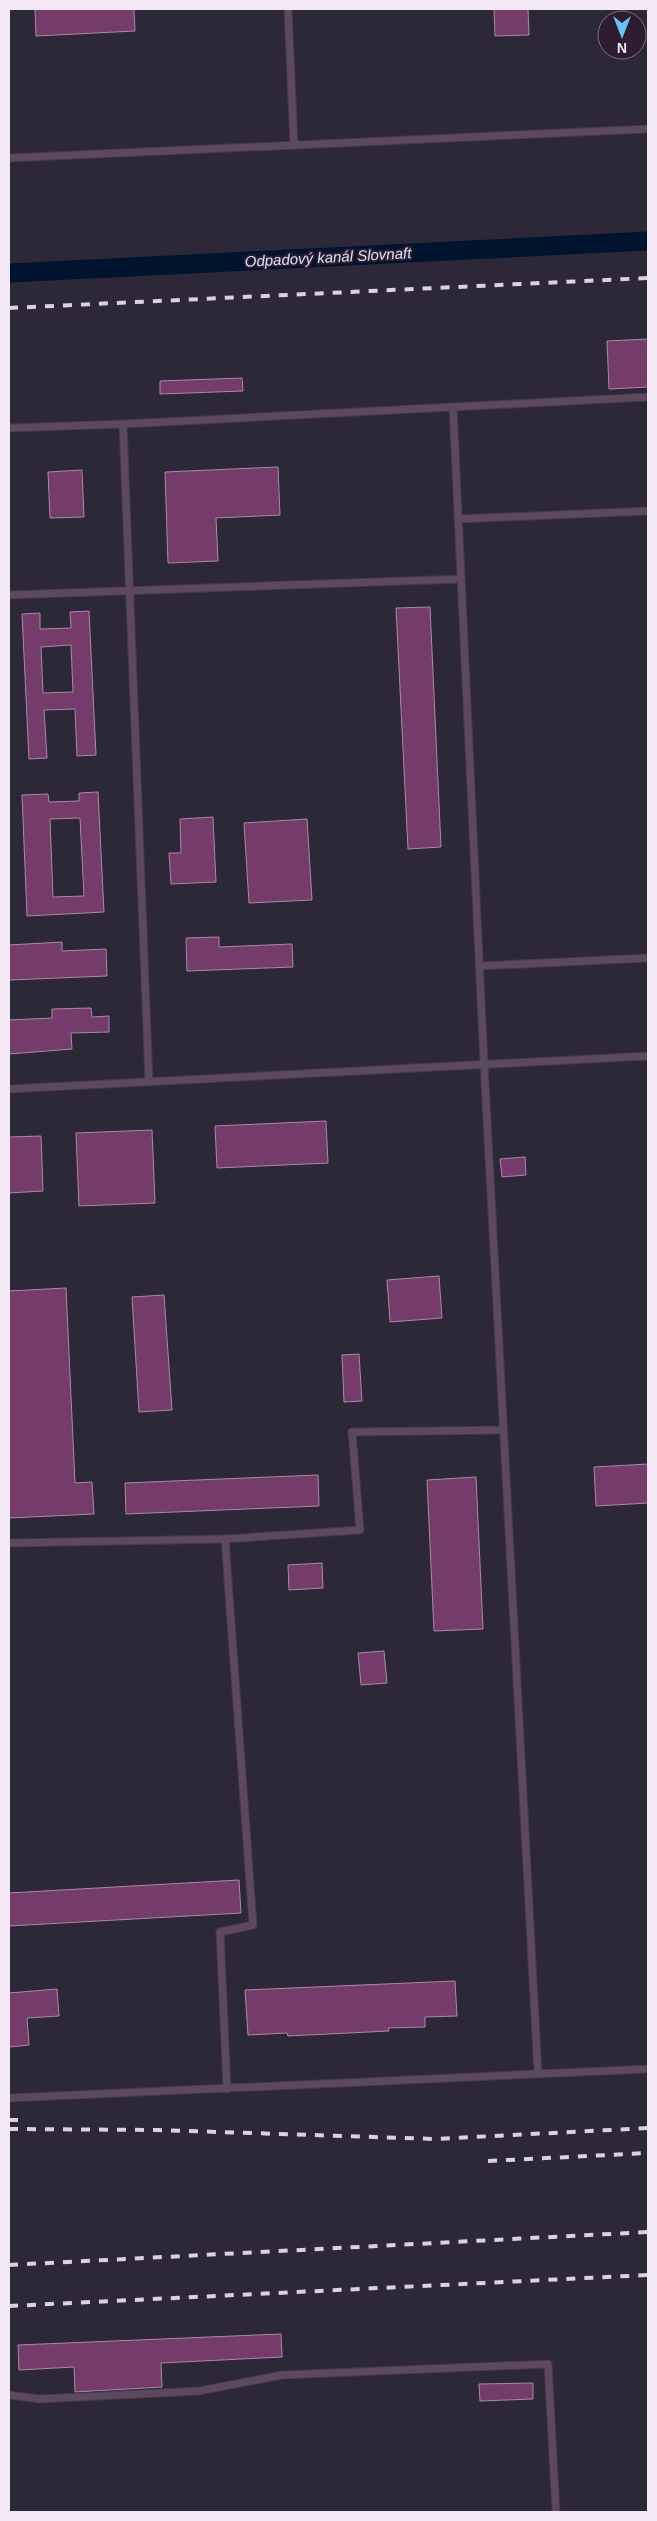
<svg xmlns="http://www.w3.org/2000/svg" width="657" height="2521" viewBox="0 0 657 2521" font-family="Arial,sans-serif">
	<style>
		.industrial { fill: #2c2838; fill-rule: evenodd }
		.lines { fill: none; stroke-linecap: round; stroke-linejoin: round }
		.canal { stroke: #01142f; stroke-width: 19 }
		.building { fill: #753c6b; stroke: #a78ba1; fill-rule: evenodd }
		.service-casing { stroke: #463849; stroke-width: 9 }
		.service { stroke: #5c485f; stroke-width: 7 }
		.rail { stroke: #ddd0df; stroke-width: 4; stroke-dasharray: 9 9; stroke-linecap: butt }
		.labels { text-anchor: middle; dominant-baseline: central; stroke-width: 4; stroke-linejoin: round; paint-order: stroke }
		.water-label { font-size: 15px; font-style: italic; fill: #d5e2f3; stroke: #2e1c31 }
	</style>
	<rect width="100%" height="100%" fill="#2e1c31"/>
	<!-- industrial -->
	<path class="industrial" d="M9 9H648V2512H9ZM607 20H637V50H607Z"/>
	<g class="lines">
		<!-- canal -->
		<polyline class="canal" points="9,273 648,241"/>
	</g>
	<!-- building -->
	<g class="building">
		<polygon points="35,9 134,9 135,31 36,36"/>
		<polygon points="494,9 528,9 529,35 495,36"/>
		<polygon points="648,339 648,387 609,389 607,341"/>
		<polygon points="242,378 243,391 160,394 160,381"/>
		<polygon points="278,467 280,515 216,518 218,561 168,563 165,472"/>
		<polygon points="82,470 84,517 50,518 48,472"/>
		<polygon points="430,607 441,847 408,849 396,608"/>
		<path d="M89 611 96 755 77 756 75 709 44 710 47 758 29 759 22 614 40 613V629L71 628 70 612ZM71 645 73 692 43 693 41 647Z"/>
		<path d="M98 792 104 912 27 916 22 795 48 794 49 802 79 801V793ZM80 818 84 896 53 897 50 819Z"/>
		<polygon points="213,817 216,882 171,884 169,853 181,853 180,819"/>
		<polygon points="307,819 312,900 249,903 244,823"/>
		<polygon points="219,937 219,947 292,944 293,967 187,971 186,938"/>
		<polygon points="62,942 62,951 106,949 107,976 9,980 9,945"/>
		<polygon points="91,1008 92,1017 109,1016 109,1032 71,1033 72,1049 9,1054 9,1020 52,1018 52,1009"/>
		<polygon points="326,1121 328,1163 217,1168 215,1126"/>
		<polygon points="152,1130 155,1203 79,1206 76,1133"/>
		<polygon points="41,1136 43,1191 9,1193 9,1137"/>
		<polygon points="525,1157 526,1175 502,1177 500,1159"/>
		<polygon points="439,1276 442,1318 390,1322 387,1280"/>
		<polygon points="66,1288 75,1483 92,1482 94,1514 9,1518 9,1291"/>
		<polygon points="164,1295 172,1410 139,1412 132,1297"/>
		<polygon points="359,1354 362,1401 344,1402 342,1355"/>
		<polygon points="648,1464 648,1503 596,1506 594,1467"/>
		<polygon points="318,1475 319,1506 126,1514 125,1483"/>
		<polygon points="476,1477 483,1629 434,1631 427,1480"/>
		<polygon points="322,1563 323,1588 289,1590 288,1565"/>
		<polygon points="384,1651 387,1683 361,1685 358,1653"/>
		<polygon points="239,1880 241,1913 9,1926 9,1893"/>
		<polygon points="455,1981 457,2016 425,2017 425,2027 388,2028 389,2031 288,2036 287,2033 248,2035 245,1990"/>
		<polygon points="57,1989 59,2016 27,2018 29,2045 9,2047 9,1993"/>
		<polygon points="281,2334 282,2357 161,2363 162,2387 75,2392 74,2367 19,2370 18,2345"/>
		<polygon points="533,2383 533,2399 480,2401 479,2384"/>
	</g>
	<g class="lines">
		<defs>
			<g id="service">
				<polyline points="288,9 294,145"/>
				<polyline points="9,158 648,129"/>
				<polyline points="453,407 484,1064 538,2074"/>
				<polyline points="123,424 149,1082"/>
				<polyline points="9,428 123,424 648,397"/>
				<polyline points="458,519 648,511"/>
				<polyline points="9,595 461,579"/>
				<polyline points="479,966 648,958"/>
				<polyline points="9,1089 648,1056"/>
				<polyline points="225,1539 253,1925 220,1932 227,2089"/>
				<polyline points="9,1543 225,1539 360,1530 352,1432 503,1430"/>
				<polyline points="9,2098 648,2069"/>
				<polyline points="9,2395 40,2399 199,2391 282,2375 548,2364 556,2512"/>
			</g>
		</defs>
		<!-- service casing -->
		<use href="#service" class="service-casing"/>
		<!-- service -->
		<use href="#service" class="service"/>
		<!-- rail -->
		<g class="rail">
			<polyline points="9,308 648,278"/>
			<polyline points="9,2120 23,2120"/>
			<polyline points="9,2129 158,2130 435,2139 648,2128"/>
			<polyline points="488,2161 648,2153"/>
			<polyline points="9,2265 648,2232"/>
			<polyline points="9,2306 648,2275"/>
		</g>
	</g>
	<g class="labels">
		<!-- water labels -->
		<g class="water-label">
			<text transform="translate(328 257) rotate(-3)">Odpadový kanál Slovnaft</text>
		</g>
	</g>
	<!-- border -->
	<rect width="657" height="2521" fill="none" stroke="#f4e8f6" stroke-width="20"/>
	<!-- north arrow -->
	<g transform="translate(622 35) rotate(180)"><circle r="24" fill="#2e1c31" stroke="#7d6e80"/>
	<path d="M0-4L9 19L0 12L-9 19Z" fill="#6ec2f3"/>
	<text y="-8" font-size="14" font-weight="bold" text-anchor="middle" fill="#f4e8f6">N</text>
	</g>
</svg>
